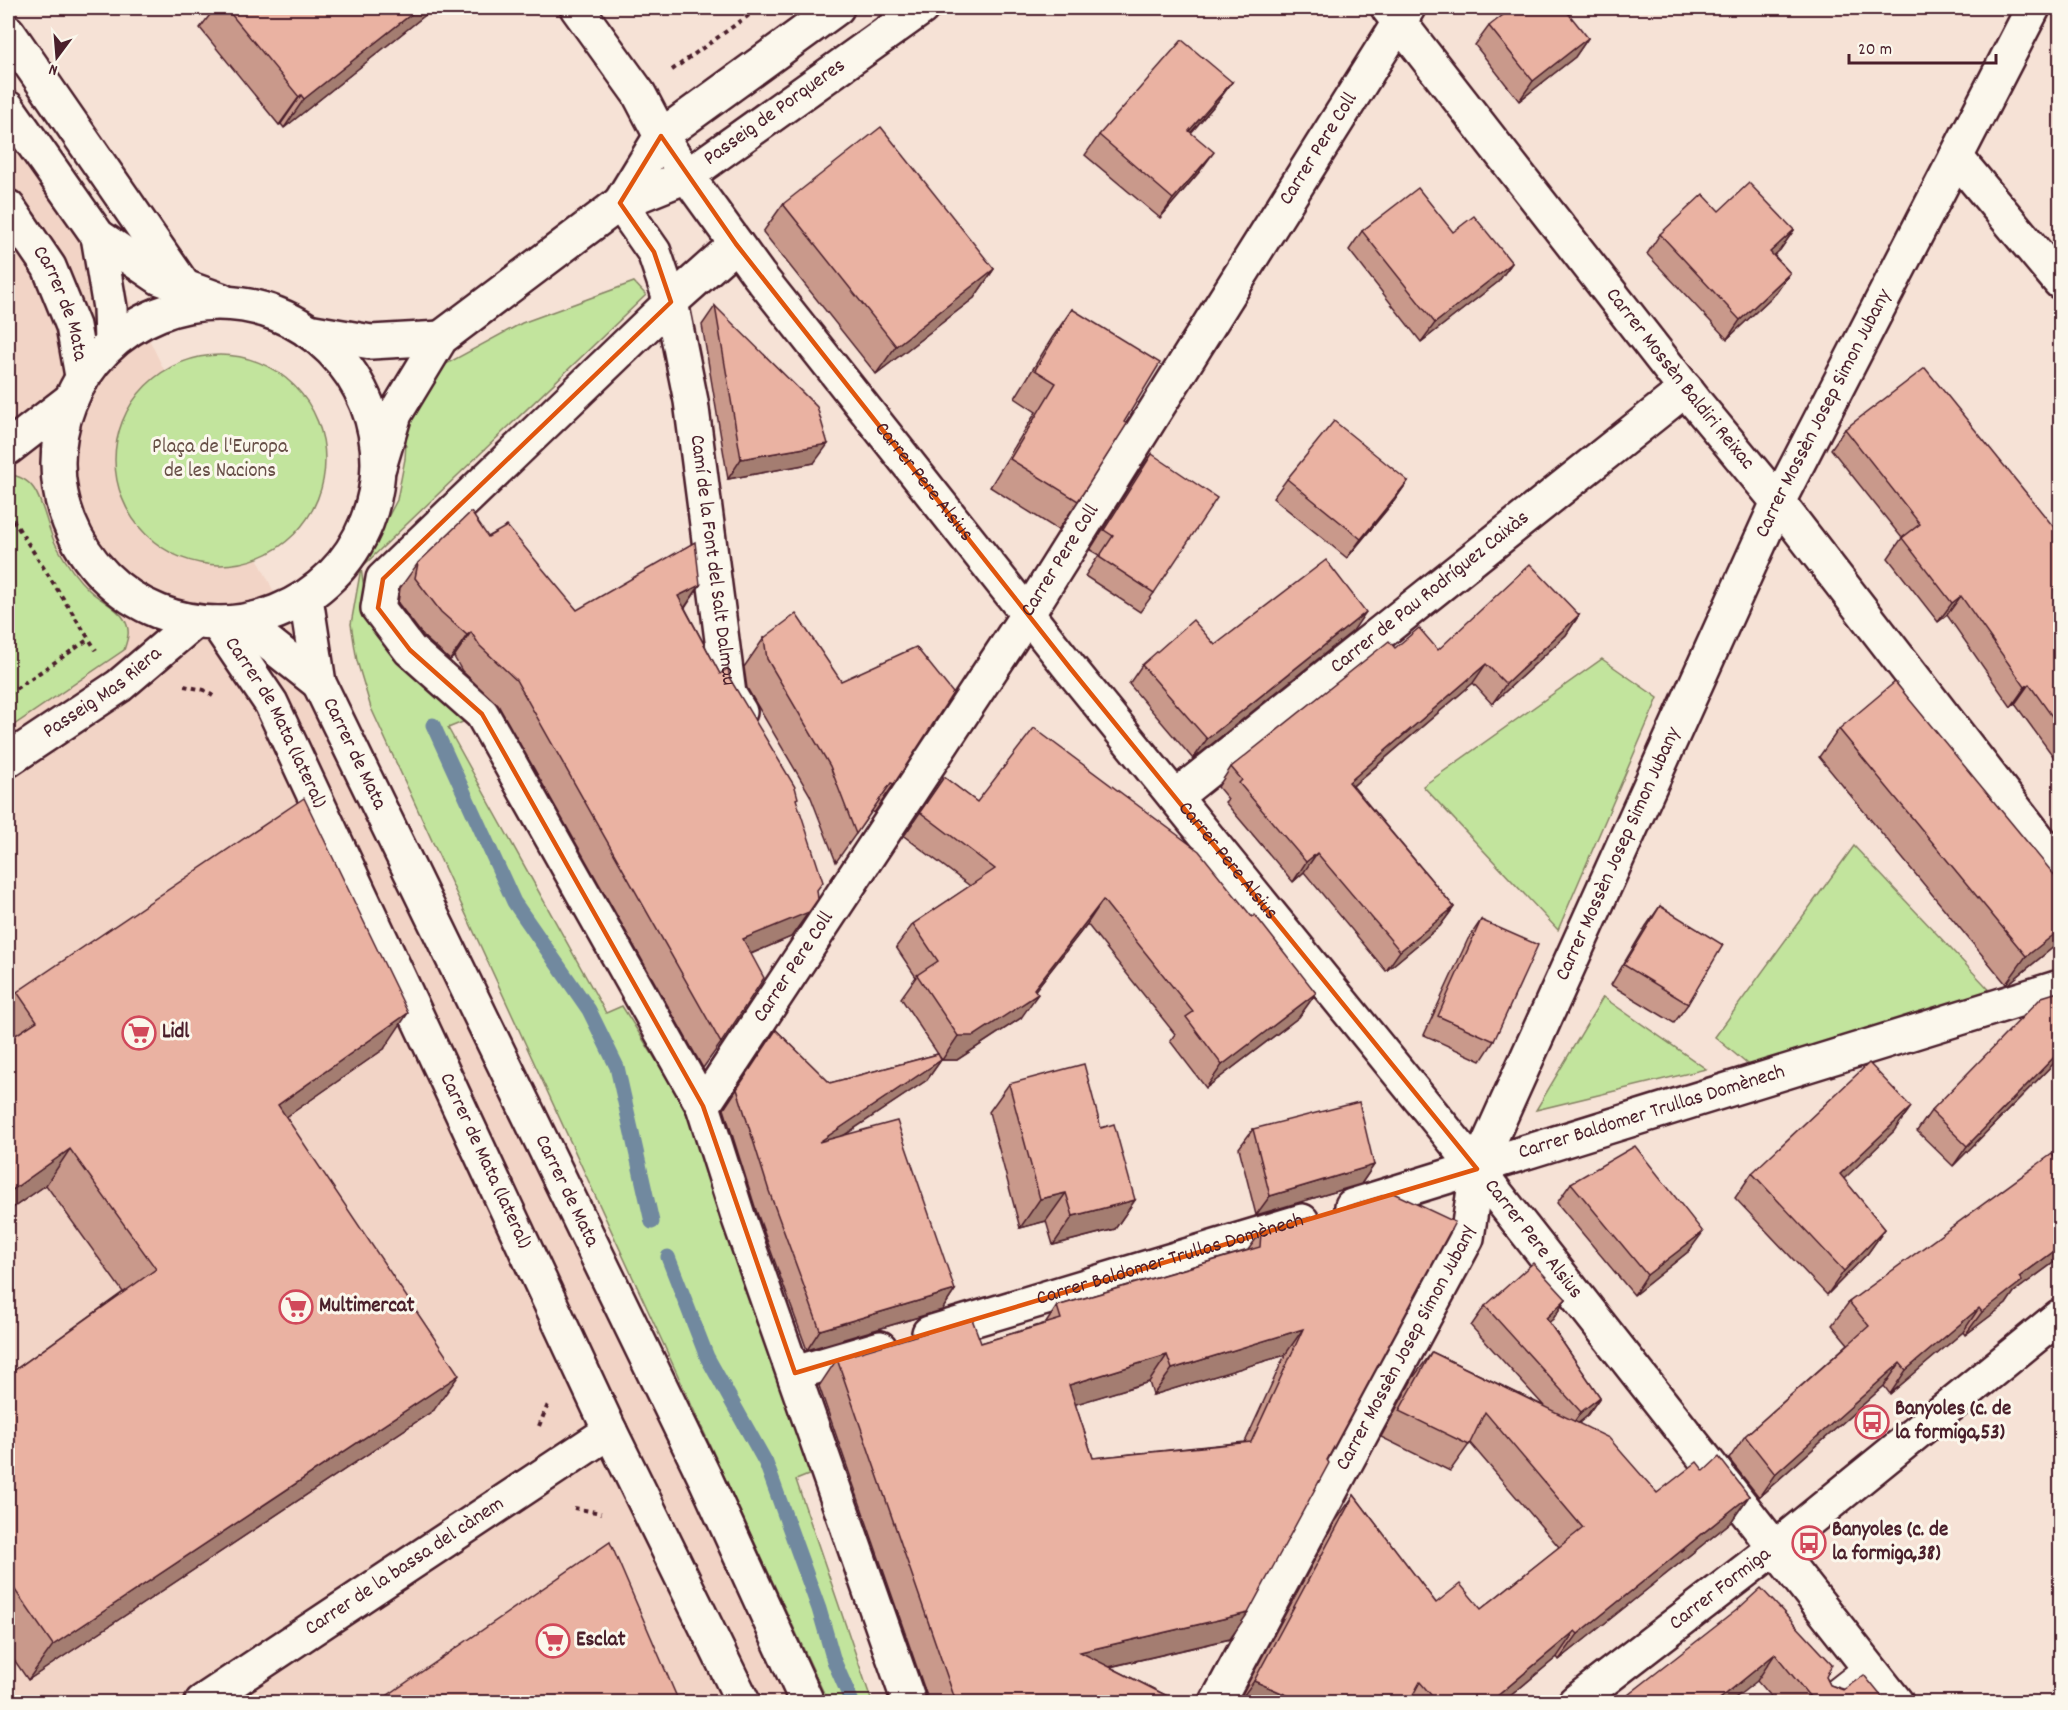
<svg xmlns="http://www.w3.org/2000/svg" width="2068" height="1710" viewBox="0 0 2068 1710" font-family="Dekko,sans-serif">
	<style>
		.built { fill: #f2d4c6 }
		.green { fill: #c2e49d; stroke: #868264; stroke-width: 1.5 }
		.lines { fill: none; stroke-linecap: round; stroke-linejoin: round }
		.stream { stroke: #71899f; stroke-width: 15 }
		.lane-casing { stroke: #4a1f2b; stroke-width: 28 }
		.street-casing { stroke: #4a1f2b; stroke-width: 38 }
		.secondary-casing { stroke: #4a1f2b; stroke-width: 38 }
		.path { stroke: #4a1f2b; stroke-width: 4; stroke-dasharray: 4.5 4.5; stroke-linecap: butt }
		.lane { stroke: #fbf7ec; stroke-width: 24 }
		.street { stroke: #fbf7ec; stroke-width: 33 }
		.secondary { stroke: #fbf7ec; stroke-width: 33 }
		.wall { fill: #c9998b; stroke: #4a1f2b; stroke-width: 1.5; fill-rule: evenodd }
		.shaded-wall { fill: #a47d71; stroke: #4a1f2b; stroke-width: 1.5 }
		.building { fill: #eab2a2; stroke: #4a1f2b; stroke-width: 1.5; fill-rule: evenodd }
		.marked { fill: none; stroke: #e0560e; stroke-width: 4.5; stroke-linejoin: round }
		.labels { text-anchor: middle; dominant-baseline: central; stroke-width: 6; stroke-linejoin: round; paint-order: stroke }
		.street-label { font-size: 21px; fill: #4a1f2b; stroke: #fbf7ec }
		.park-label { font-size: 21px; fill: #685048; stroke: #fbf7ec }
		.poi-label { font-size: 21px; font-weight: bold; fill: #4a1f2b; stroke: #fbf7ec; text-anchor: start }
	</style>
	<rect width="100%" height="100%" fill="#f6e2d6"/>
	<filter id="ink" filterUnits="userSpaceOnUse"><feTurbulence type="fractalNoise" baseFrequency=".0167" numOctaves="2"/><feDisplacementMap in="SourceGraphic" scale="12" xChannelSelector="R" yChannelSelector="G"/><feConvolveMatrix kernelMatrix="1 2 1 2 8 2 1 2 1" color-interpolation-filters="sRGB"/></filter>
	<g filter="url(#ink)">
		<!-- built -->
		<polygon class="built" points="8,109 98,236 319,683 803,1702 8,1702"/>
		<!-- green -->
		<g class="green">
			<polygon points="634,282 646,295 361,568 366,602 468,720 448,728 606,1013 622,1006 686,1108 811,1474 796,1480 872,1702 828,1702 371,708 357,661 351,624 361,568 397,500 405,459 408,409 446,364 522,323"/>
			<circle cx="220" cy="460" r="105"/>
			<path d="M8 475C44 476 42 520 56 545 65 561 75 577 89 590 99 600 117 607 124 619 131 630 128 638 124 650L8 729Z"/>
			<polygon points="1602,659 1658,698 1558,930 1423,786"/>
			<polygon points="1854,846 2001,1002 1753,1069 1715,1037"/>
			<polygon points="1603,997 1706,1069 1536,1110"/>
		</g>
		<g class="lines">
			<!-- stream -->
			<g class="stream">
				<polyline points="433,725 514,902 589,1010 617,1067 652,1222"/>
				<polyline points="668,1257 707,1357 766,1463 819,1609 834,1661 852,1702"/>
			</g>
			<defs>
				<polyline id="lane" points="1822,1702 1868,1666"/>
				<g id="street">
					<path id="s1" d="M577 8 639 94 661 136 687 176 758 274 1070 668 1477 1169 1896 1702"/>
					<path id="s2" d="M1388 8 1697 404 1778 502 2060 867"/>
					<polyline points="8,32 183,285"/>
					<polyline points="1956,157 2060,282"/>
					<path id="s3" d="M620 203 654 252 671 302 691 401 729 694 740 712"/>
					<polyline points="620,203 661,136 837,8"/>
					<path id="s4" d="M8 207 49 267 73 326 82 376"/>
					<polyline points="736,244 671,302 383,579 378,608 410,650 482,714 703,1106 738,1216 909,1702"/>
					<polyline points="308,331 371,342 441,338"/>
					<polyline points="8,448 70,400"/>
					<path id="s5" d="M379 467 395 414 441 338 620 203 687 176 922 8"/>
					<path id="s6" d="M217 623 271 703 610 1431 743 1702"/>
					<path id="s7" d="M8 760 119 686 194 622"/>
					<path id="s8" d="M1175 797 1686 389"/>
					<path id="s9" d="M703 1106 1027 615 1408 8"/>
					<path id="s10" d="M1352 1206 2060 987"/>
					<path id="s11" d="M929 1333 1302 1221"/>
					<polyline points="795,1373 880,1348"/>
					<path id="s12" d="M202 1702 610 1431"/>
					<path id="s13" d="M1217 1702 1467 1238 1477 1169 1778 502 2033 8"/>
					<path id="s14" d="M1575 1702 1776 1547 2060 1316"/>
				</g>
				<g id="secondary">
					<polyline points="8,108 98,236 160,278 221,300"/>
					<polyline points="98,236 110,308 111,343"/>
					<circle cx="218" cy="463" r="160"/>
					<path id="s15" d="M306 598 319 683 705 1478 807 1702"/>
					<polyline points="242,622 319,683"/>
				</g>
			</defs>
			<!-- lane casing -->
			<use href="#lane" class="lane-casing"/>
			<!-- street casing -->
			<use href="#street" class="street-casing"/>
			<!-- secondary casing -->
			<use href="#secondary" class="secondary-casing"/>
			<!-- path -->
			<g class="path">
				<polyline points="672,70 759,8"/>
				<polyline points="8,512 96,650"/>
				<polyline points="184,686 204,690 213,696"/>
				<polyline points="8,694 89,639"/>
				<polyline points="539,1426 549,1402"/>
				<polyline points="574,1508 601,1513"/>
			</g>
			<!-- lane -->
			<use href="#lane" class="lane"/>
			<!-- street -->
			<use href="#street" class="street"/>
			<!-- secondary -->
			<use href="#secondary" class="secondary"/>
		</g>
		<!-- wall -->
		<g class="wall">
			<polygon points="215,8 434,8 284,128 281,124 279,125 200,28"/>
			<polygon points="1489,26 1588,38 1575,57 1519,101 1475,45"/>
			<polygon points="1232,82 1218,101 1191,133 1200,171 1160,218 1085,155 1099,135"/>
			<polygon points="783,204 994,269 974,298 876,374 763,232"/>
			<polygon points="1719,211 1794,230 1780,250 1774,255 1790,273 1776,293 1727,339 1647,254 1660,234"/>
			<polygon points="1362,231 1453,232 1512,263 1498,282 1421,342 1349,250"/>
			<polygon points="715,306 814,463 728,479 702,325"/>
			<polygon points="1072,309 1124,422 1078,501 1058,530 990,487 1036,412 1015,398 1052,338"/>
			<polygon points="1845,429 2061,536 2061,767 2015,704 2011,707 1947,615 1938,622 1888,558 1902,538 1831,449"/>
			<polygon points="1152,454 1154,593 1140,612 1085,576 1099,555 1090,550 1138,473"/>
			<polygon points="1287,479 1408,481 1394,501 1347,558 1273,498"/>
			<polygon points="488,537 577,610 700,585 685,608 720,674 730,679 796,801 817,890 791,937 751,954 721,1043 703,1068 498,705 462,671 454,657 450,660 424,637 398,603 400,588 418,563"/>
			<polygon points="1579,615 1566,635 1492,704 1473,683 1353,786 1454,907 1440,926 1386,971 1304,872 1293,882 1225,802 1228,799 1218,787 1231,767 1395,648 1438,650"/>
			<polygon points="1353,631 1193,759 1129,684 1142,665"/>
			<polygon points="764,638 894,784 874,813 872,811 836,862 810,795 747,688 744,667"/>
			<polygon points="1839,729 2061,941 2008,984 2006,984 1819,757"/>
			<polygon points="944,777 977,802 1252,917 1316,993 1299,1017 1206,1088 1170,1041 1175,1034 1087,924 1035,990 1021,1018 957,1060 942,1060 939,1056 941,1060 927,1080 845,1135 955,1290 942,1310 807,1350 756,1210 724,1109 776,1030 830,1083 938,1054 901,998 916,977 896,947 913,924 970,886 904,836"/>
			<polygon points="1660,906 1688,1004 1674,1023 1611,985 1646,926"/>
			<polygon points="1481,920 1494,1041 1481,1061 1424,1035 1468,939"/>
			<polygon points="2061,991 2061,1056 1953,1166 1917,1131 1931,1111"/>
			<polygon points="17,992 384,1049 286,1117 434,1410 28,1680 8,1651 8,1375 123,1292 46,1185 8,1211 8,1006"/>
			<polygon points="1009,1084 1101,1128 1135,1200 1115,1229 1053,1245 1046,1221 1020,1228 989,1112"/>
			<polygon points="1253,1129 1374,1165 1361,1184 1256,1215 1239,1148"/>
			<polygon points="1894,1131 1843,1179 1885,1229 1868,1253 1827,1295 1735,1198 1752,1173"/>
			<polygon points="2061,1166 2061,1257 2014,1292 2006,1304 1965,1335 1963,1332 1890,1394 1884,1386 1759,1497 1729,1459 1745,1436 1848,1344 1832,1325 1849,1302"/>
			<polygon points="1571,1183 1689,1251 1634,1295 1557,1203"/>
			<path d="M1393 1193 1230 1639 1110 1667 1179 1702H929L819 1386 837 1359 981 1343 1046 1323 1057 1306 1248 1250 1261 1232ZM1285 1355 1245 1442 1093 1458 1075 1404 1149 1382 1153 1395Z"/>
			<polygon points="1566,1299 1553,1319 1549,1322 1600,1397 1586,1417 1579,1423 1657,1493 1704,1471 1749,1496 1731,1522 1559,1660 1557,1657 1503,1702 1238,1702 1335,1522 1354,1495 1436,1603 1481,1609 1559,1547 1470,1443 1450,1471 1381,1437 1413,1378 1432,1352 1544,1406 1471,1326 1485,1306"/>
			<polygon points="1738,1609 1826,1677 1830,1685 1886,1702 1775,1702 1757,1681"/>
		</g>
		<!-- shaded-wall -->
		<g class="shaded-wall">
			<polygon points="419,8 434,8 284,128 304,99"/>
			<polygon points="1588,38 1575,57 1519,101 1533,81"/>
			<polygon points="1232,82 1218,101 1175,151 1189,131"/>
			<polygon points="301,95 281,124 279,125 299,97"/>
			<polygon points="1214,152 1200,171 1160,218 1173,199"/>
			<polygon points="1794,230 1780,250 1757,271 1770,252"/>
			<polygon points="1512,263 1498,282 1421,342 1435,323"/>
			<polygon points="994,269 974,298 876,374 896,346"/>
			<polygon points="1790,273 1776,293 1727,339 1740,320"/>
			<polygon points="828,444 814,463 728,479 741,459"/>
			<polygon points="1408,481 1394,501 1347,558 1361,539"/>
			<polygon points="700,585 683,610 678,596"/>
			<polygon points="1961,596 1947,615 1938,622 1952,603"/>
			<polygon points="1366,612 1353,631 1193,759 1207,739"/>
			<polygon points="1579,615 1566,635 1492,704 1506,684"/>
			<polygon points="471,632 454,657 450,660 467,635"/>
			<polygon points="1486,664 1473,683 1335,801 1349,782"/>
			<polygon points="2029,684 2015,704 2011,707 2025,687"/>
			<polygon points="1317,853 1304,872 1293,882 1306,862"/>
			<polygon points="818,899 791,937 726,964 743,939"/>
			<polygon points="1103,900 1087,924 1026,1002 1038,994 1021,1018 957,1060 942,1060 958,1036 1034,989"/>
			<polygon points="1454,907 1440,926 1386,971 1400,951"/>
			<polygon points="2061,929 2061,941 2008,984 2006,984 2026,956"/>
			<polygon points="1316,993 1299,1017 1206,1088 1222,1065"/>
			<polygon points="408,1013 384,1049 253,1140 278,1105"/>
			<polygon points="2061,1050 2061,1056 1953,1166 1967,1146"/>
			<polygon points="941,1060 927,1080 805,1161 819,1142"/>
			<polygon points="1911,1107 1894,1131 1823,1199 1840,1174"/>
			<polygon points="70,1149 46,1185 8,1211 8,1193"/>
			<polygon points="1374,1165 1361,1184 1256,1215 1270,1196"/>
			<polygon points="1066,1193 1046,1221 1020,1228 1040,1199"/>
			<polygon points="1135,1200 1115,1229 1053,1245 1073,1216"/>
			<polygon points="1885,1229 1868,1253 1827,1295 1844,1271"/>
			<polygon points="1703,1232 1689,1251 1634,1295 1647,1275"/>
			<polygon points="2061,1246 2061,1257 2014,1292 2006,1304 1965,1335 1982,1312 2019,1277"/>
			<polygon points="955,1290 942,1310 807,1350 820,1330"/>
			<polygon points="1566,1299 1553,1319 1532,1337 1546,1318"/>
			<polygon points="1979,1308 1963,1332 1890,1394 1906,1370"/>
			<polygon points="1303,1329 1285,1355 1153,1395 1172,1369"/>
			<polygon points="1167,1355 1149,1382 1050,1412 1069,1385"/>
			<polygon points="1900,1363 1884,1386 1759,1497 1775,1474"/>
			<polygon points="459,1375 434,1410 28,1680 53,1645"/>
			<polygon points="1600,1397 1586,1417 1567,1432 1581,1412"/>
			<polygon points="1749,1496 1731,1522 1559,1660 1578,1634"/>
			<polygon points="1248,1613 1230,1639 1061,1678 1080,1652"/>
			<polygon points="1575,1631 1557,1657 1503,1702 1490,1702"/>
			<polygon points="1775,1654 1757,1681 1730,1702 1716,1702"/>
			<polygon points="1254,1681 1303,1702 1239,1702"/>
		</g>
		<!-- building -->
		<g class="building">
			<polygon points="226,8 419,8 304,99 301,95 299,97"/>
			<polygon points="1512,8 1564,8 1588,38 1533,81 1489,26"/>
			<polygon points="1182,40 1232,82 1189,131 1214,152 1173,199 1099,135"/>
			<polygon points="881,127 994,269 896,346 783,204"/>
			<polygon points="1749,183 1794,230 1770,252 1790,273 1740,320 1660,234 1703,194 1719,211"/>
			<polygon points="1418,188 1453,232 1474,216 1512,263 1435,323 1362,231"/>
			<polygon points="715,306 817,407 828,444 741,459"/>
			<polygon points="1072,309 1160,363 1124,422 1127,424 1078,501 1010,459 1056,383 1035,370"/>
			<polygon points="1925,368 2061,536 2061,729 2029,684 2025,687 1961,596 1952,603 1902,538 1920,524 1845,429"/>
			<polygon points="1334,421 1408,481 1361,539 1287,479"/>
			<polygon points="1152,454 1217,498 1154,593 1099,557 1113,536 1104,530"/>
			<polygon points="471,512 488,537 507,526 577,610 695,542 700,585 678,596 720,674 728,668 730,679 795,787 798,798 796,799 823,882 817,890 818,899 809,912 743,939 764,978 721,1043 516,680 480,646 471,632 467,635 441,612 415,578 418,563"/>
			<polygon points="1326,560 1366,612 1207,739 1142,665 1193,620 1215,645"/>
			<polygon points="1530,564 1579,615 1506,684 1486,664 1349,782 1454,907 1400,951 1317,853 1306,862 1239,783 1242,780 1231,767 1389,641 1395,648 1419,628 1438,650"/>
			<polygon points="796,614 841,681 916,647 953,693 894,784 891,783 856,834 830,766 767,659 764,638"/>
			<polygon points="1895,682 2061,883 2061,929 2028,955 2026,956 1839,729"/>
			<polygon points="1034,728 1199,851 1252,917 1255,915 1316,993 1222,1065 1186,1017 1193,1012 1103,900 1034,989 1038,994 974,1036 958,1036 917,975 938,961 913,924 995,869 920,812 944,777 977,802"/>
			<polygon points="304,798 408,1013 278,1105 459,1375 53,1645 8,1580 8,1375 156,1269 70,1149 8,1193 8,1040 37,1021 17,992"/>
			<polygon points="1660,906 1723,945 1688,1004 1624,965"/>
			<polygon points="1481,920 1538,945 1494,1041 1438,1016"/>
			<polygon points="2061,991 2061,1050 1967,1146 1931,1111 2042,997"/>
			<polygon points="776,1030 830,1083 938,1054 941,1060 819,1142 897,1121 955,1290 820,1330 769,1191 737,1089"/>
			<polygon points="1869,1063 1911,1107 1840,1174 1885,1229 1844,1271 1752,1173"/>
			<polygon points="1084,1064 1101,1128 1114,1124 1135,1200 1073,1216 1066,1193 1040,1199 1009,1084"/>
			<polygon points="1359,1102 1374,1165 1270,1196 1253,1129"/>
			<polygon points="1635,1146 1703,1232 1647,1275 1571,1183"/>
			<polygon points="2052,1154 2061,1166 2061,1246 2019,1277 2022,1281 1982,1312 1979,1308 1906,1370 1900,1363 1775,1474 1745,1436 1869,1326 1849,1302"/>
			<path d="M1393 1193 1455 1222 1327 1460 1329 1463 1248 1613 1080 1652 1179 1702H956L837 1359 972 1319 981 1343 1061 1319 1057 1306 1260 1247 1261 1232ZM1303 1329 1251 1442 1093 1458 1069 1385 1167 1355 1172 1369Z"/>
			<polygon points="1533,1263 1566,1299 1546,1318 1600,1397 1581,1412 1485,1306"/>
			<polygon points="1432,1352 1609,1438 1657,1493 1697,1462 1704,1471 1719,1457 1749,1496 1578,1634 1575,1631 1490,1702 1437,1702 1420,1682 1409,1702 1303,1702 1254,1681 1354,1495 1436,1603 1460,1584 1481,1609 1583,1528 1485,1412 1469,1445 1399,1411"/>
			<polygon points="610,1542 679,1702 378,1702"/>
			<polygon points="1761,1588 1832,1664 1826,1677 1830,1685 1843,1690 1864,1675 1886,1702 1814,1702 1775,1654 1716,1702 1619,1702 1738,1609"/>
		</g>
	</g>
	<!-- marked area -->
	<path class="marked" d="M661 136 736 244 1070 668 1477 1169 795 1373 703 1106 482 714 410 650 378 608 383 579 671 302 654 252 620 203Z"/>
	<!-- icons -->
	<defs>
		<symbol id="supermarket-ring" viewBox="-11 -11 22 22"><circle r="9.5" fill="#fbf7ec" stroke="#d1495b" stroke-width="1.5"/><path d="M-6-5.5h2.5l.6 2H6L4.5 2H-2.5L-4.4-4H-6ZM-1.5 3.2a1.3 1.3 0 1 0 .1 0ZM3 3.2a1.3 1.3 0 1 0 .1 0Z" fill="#d1495b"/></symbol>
		<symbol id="bus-ring" viewBox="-11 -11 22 22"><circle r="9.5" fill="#fbf7ec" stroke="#d1495b" stroke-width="1.5"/><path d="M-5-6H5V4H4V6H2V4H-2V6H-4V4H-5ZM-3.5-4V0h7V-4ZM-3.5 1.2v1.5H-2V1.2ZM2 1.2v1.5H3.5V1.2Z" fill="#d1495b"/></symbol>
	</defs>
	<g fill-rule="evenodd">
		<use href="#supermarket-ring" x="120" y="1014" width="38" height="38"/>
		<use href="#supermarket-ring" x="277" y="1288" width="38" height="38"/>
		<use href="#bus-ring" x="1853" y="1403" width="38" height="38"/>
		<use href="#bus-ring" x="1790" y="1524" width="38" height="38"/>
		<use href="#supermarket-ring" x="534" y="1622" width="38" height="38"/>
	</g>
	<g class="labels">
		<!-- street labels -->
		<g class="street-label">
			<text stroke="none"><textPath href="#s5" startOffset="549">Passeig de Porqueres</textPath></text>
			<text stroke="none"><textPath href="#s9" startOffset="1138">Carrer Pere Coll</textPath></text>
			<text stroke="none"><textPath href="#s4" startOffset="111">Carrer de Mata</textPath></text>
			<text stroke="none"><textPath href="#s2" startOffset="472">Carrer Mossèn Baldiri Reixac</textPath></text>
			<text stroke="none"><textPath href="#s13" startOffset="1428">Carrer Mossèn Josep Simon Jubany</textPath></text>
			<text stroke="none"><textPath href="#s1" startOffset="588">Carrer Pere Alsius</textPath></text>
			<text stroke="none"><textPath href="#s3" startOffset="374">Camí de la Font del Salt Dalmau</textPath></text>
			<text stroke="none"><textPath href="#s9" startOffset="652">Carrer Pere Coll</textPath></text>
			<text stroke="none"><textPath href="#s8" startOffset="327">Carrer de Pau Rodríguez Caixàs</textPath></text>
			<text stroke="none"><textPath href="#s7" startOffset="116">Passeig Mas Riera</textPath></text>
			<text stroke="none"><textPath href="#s6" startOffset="116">Carrer de Mata (lateral)</textPath></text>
			<text stroke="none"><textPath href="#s15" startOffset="165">Carrer de Mata</textPath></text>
			<text stroke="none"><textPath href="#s13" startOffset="942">Carrer Mossèn Josep Simon Jubany</textPath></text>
			<text stroke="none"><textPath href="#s1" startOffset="1074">Carrer Pere Alsius</textPath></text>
			<text stroke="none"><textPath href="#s9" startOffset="166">Carrer Pere Coll</textPath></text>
			<text stroke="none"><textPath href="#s10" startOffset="314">Carrer Baldomer Trullas Domènech</textPath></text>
			<text stroke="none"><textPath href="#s6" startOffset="602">Carrer de Mata (lateral)</textPath></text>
			<text stroke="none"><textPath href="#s15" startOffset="651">Carrer de Mata</textPath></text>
			<text stroke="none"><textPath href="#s1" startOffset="1560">Carrer Pere Alsius</textPath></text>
			<text stroke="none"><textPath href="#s11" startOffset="252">Carrer Baldomer Trullas Domènech</textPath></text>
			<text stroke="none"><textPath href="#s13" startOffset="402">Carrer Mossèn Josep Simon Jubany</textPath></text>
			<text stroke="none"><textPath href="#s12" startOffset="244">Carrer de la bassa del cànem</textPath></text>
			<text stroke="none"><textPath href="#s14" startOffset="184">Carrer Formiga</textPath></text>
		</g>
		<!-- park labels -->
		<g class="park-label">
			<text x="220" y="448">Plaça de l'Europa<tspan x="220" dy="24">de les Nacions</tspan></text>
		</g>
		<!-- poi labels -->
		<g class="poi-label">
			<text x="162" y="1033">Lidl</text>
			<text x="319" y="1307">Multimercat</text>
			<text x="1895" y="1410">Banyoles (c. de<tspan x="1895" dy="24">la formiga,53)</tspan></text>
			<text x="1832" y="1531">Banyoles (c. de<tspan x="1832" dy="24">la formiga,38)</tspan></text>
			<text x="576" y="1641">Esclat</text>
		</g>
	</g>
	<!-- margin -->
	<rect width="2068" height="1710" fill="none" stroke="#fbf7ec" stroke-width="30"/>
	<rect x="15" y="15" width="2038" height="1680" fill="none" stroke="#4a1f2b" stroke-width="2" filter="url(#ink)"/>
	<!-- north arrow -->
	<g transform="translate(57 57) rotate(196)" stroke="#fbf7ec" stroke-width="4.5" paint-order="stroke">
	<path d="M0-4.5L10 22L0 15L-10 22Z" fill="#4a1f2b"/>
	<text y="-9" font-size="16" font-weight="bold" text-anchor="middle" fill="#4a1f2b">N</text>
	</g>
	<!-- scale -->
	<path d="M1849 54v9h147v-9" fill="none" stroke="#4a1f2b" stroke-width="3"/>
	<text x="1858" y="54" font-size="18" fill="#4a1f2b" stroke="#fbf7ec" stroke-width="4.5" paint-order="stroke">20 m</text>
</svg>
